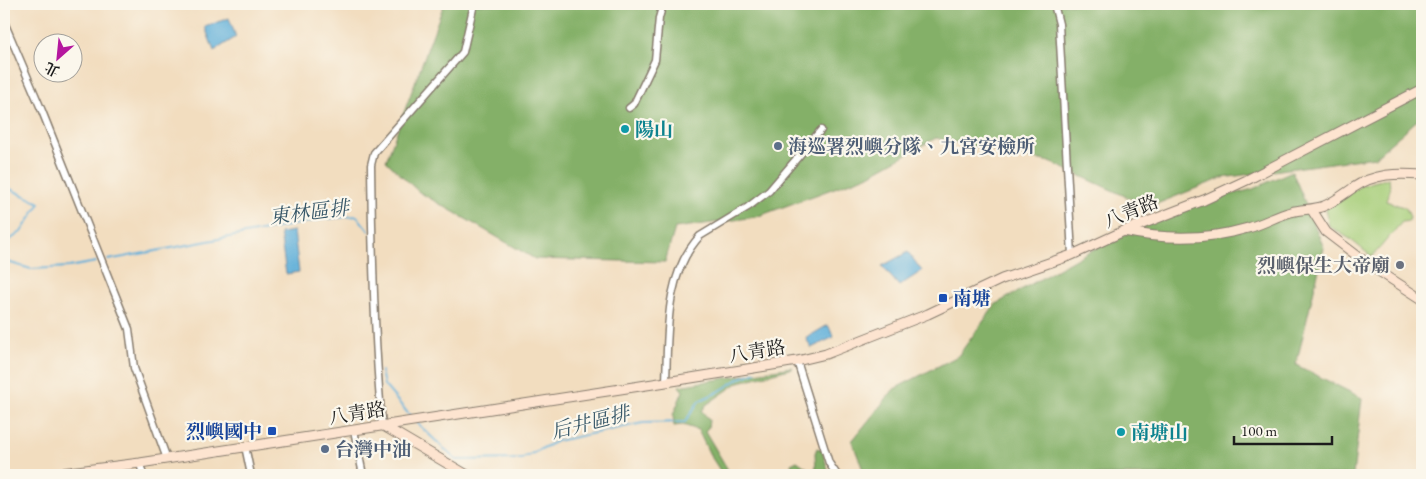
<svg xmlns="http://www.w3.org/2000/svg" width="1426" height="479" viewBox="0 0 1426 479" font-family="'EB Garamond','Noto Serif TC',serif">
	<style>
		.green { fill: #a6cd78; stroke: #61744a }
		.forest { fill: #84b068; stroke: #506642 }
		.water { fill: #5fafd9; stroke: #3e667a }
		.lines { fill: none; stroke-linecap: round; stroke-linejoin: round }
		.stream { stroke: #5fafd9; stroke-width: 2 }
		.street-casing { stroke: #877c6e; stroke-width: 9 }
		.secondary-casing { stroke: #877c6e; stroke-width: 11 }
		.street { stroke: #fff; stroke-width: 6 }
		.secondary { stroke: #fde4d0; stroke-width: 9 }
		.culture-dot { fill: #0f9aa8; stroke: #fbf7ec; stroke-width: 2 }
		.service-dot { fill: #5c6f8a; stroke: #fbf7ec; stroke-width: 2 }
		.worship-dot { fill: #6b7280; stroke: #fbf7ec; stroke-width: 2 }
		.transit-dot { fill: #1a4fb4; stroke: #fbf7ec; stroke-width: 2 }
		.labels { text-anchor: middle; dominant-baseline: central; stroke-width: 4.5; stroke-linejoin: round; paint-order: stroke }
		.culture-label { font-size: 19px; font-weight: bold; fill: #0d838f; stroke: #fbf7ec; text-anchor: start }
		.service-label { font-size: 19px; font-weight: bold; fill: #4e5e75; stroke: #fbf7ec; text-anchor: start }
		.street-label { font-size: 19px; fill: #1c1c1c; stroke: #fbf7ec }
		.worship-label { font-size: 19px; font-weight: bold; fill: #5b616d; stroke: #fbf7ec; text-anchor: end }
		.transit-label { font-size: 19px; font-weight: bold; fill: #164399; stroke: #fbf7ec; text-anchor: start }
		.water-label { font-size: 20px; font-style: italic; fill: #375768; stroke: #fbf7ec }
	</style>
	<rect width="100%" height="100%" fill="#fbf7ec"/>
	<filter id="ink" filterUnits="userSpaceOnUse"><feTurbulence type="fractalNoise" baseFrequency=".02" numOctaves="2"/><feDisplacementMap in="SourceGraphic" scale="10" xChannelSelector="R" yChannelSelector="G"/><feConvolveMatrix kernelMatrix="1 2 1 2 8 2 1 2 1" color-interpolation-filters="sRGB"/></filter>
	<filter id="wash" filterUnits="userSpaceOnUse"><feTurbulence type="fractalNoise" baseFrequency=".0096" numOctaves="4" result="noise"/><feDisplacementMap in="SourceGraphic" scale="20" xChannelSelector="R" yChannelSelector="G"/><feGaussianBlur stdDeviation="1.12" result="paint"/><feColorMatrix in="noise" values="0 0 0 0 0 0 0 0 0 0 0 0 0 0 0 0 0 1.4 0 .05"/><feComposite in="paint" operator="in"/></filter>
	<g filter="url(#wash)">
		<rect width="100%" height="100%" fill="#f2ddbf"/>
		<!-- green -->
		<polygon class="green" points="1389,178 1390,187 1386,201 1406,208 1410,217 1409,221 1402,222 1372,257 1350,239 1329,226 1325,209 1362,185"/>
		<!-- forest -->
		<g class="forest">
			<polygon points="444,4 1422,4 1422,116 1375,157 1222,178 1149,207 1050,162 936,138 867,176 756,217 675,228 665,262 535,259 419,192 386,161"/>
			<polygon points="1292,171 1324,248 1296,365 1362,398 1353,475 865,475 852,441 894,389 958,356 996,304 1088,252 1187,206 1253,189"/>
			<polygon points="791,367 793,368 739,382 706,405 702,411 709,420 708,428 705,431 731,475 723,475 710,455 698,430 683,425 674,426 673,415 683,391 679,386"/>
			<polygon points="817,448 822,450 828,470 831,475 790,475 792,469 791,464 797,461 810,470 816,469 815,453"/>
		</g>
		<!-- water -->
		<g class="water">
			<polygon points="229,18 236,37 214,51 205,27"/>
			<polygon points="294,231 299,272 286,274 280,233"/>
			<polygon points="908,252 922,271 899,286 882,266"/>
			<polygon points="828,325 834,337 811,348 806,338"/>
		</g>
		<g class="lines">
			<!-- stream -->
			<g class="stream">
				<polyline points="4,183 10,189 40,203 21,232 4,244"/>
				<polyline points="108,260 324,219 357,216 369,231"/>
				<polyline points="4,261 31,269 69,267 96,262"/>
				<polyline points="381,371 384,385 412,418"/>
				<polyline points="417,423 456,460 521,459 557,441 643,423 685,422 699,401 718,392 740,378 756,372"/>
			</g>
		</g>
	</g>
	<g filter="url(#ink)">
		<g class="lines">
			<defs>
				<g id="street">
					<polyline points="1054,4 1059,24 1072,255"/>
					<polyline points="4,22 42,111 129,329 134,368 167,459"/>
					<polyline points="629,108 634,104 655,60 659,18 663,4"/>
					<polyline points="797,361 829,463 837,475"/>
					<path d="M666 382C668 334 664 275 700 236L748 207 769 191 821 130"/>
					<path d="M382 425C374 339 372 252 371 165L374 153 463 52 474 4"/>
					<polyline points="354,430 363,475"/>
					<polyline points="245,446 251,475"/>
					<polyline points="140,463 143,475"/>
				</g>
				<g id="secondary">
					<polyline points="1312,210 1326,232 1368,264 1422,299"/>
					<path d="M1124 231C1166 240 1207 240 1248 228 1263 224 1276 216 1291 212 1302 209 1313 210 1324 206 1334 202 1344 194 1353 188 1375 173 1397 173 1422 175"/>
					<polyline points="382,425 467,475"/>
					<polyline points="46,475 140,463 666,382 797,361 826,354 928,314 1002,279 1072,255 1124,231 1204,200 1247,180 1422,89"/>
				</g>
			</defs>
			<!-- street casing -->
			<use href="#street" class="street-casing"/>
			<!-- secondary casing -->
			<use href="#secondary" class="secondary-casing"/>
			<!-- street -->
			<use href="#street" class="street"/>
			<!-- secondary -->
			<use href="#secondary" class="secondary"/>
		</g>
	</g>
	<!-- markers -->
	<g class="culture-dot">
		<circle cx="625" cy="129" r="5"/>
		<circle cx="1121" cy="432" r="5"/>
	</g>
	<g class="service-dot">
		<circle cx="778" cy="146" r="5"/>
		<circle cx="325" cy="449" r="5"/>
	</g>
	<circle class="worship-dot" cx="1400" cy="265" r="5"/>
	<g class="transit-dot">
		<rect x="938" y="293" width="10" height="10" rx="2.5"/>
		<rect x="267" y="426" width="10" height="10" rx="2.5"/>
	</g>
	<g class="labels">
		<!-- culture labels -->
		<g class="culture-label">
			<text x="635" y="129">陽山</text>
			<text x="1131" y="432">南塘山</text>
		</g>
		<!-- service labels -->
		<g class="service-label">
			<text x="788" y="146">海巡署烈嶼分隊、九宮安檢所</text>
			<text x="335" y="449">台灣中油</text>
		</g>
		<!-- street labels -->
		<g class="street-label">
			<text transform="translate(1131 211) rotate(-22)">八青路</text>
			<text transform="translate(757 351) rotate(-9)">八青路</text>
			<text transform="translate(357 413) rotate(-9)">八青路</text>
		</g>
		<!-- worship labels -->
		<g class="worship-label">
			<text x="1390" y="265">烈嶼保生大帝廟</text>
		</g>
		<!-- transit labels -->
		<g class="transit-label">
			<text x="953" y="298">南塘</text>
			<text x="262" y="431" text-anchor="end">烈嶼國中</text>
		</g>
		<!-- water labels -->
		<g class="water-label">
			<text transform="translate(309 212) rotate(-7)">東林區排</text>
			<text transform="translate(590 422) rotate(-14)">后井區排</text>
		</g>
	</g>
	<!-- margin -->
	<rect width="1426" height="479" fill="none" stroke="#fbf7ec" stroke-width="20"/>
	<!-- north arrow -->
	<g transform="translate(58 58) rotate(207)"><circle r="24" fill="#fbf7ec" stroke="#a29f99"/>
	<path d="M0-4L9 19L0 12L-9 19Z" fill="#b5179e"/>
	<text y="-8" font-size="14" font-weight="bold" text-anchor="middle" fill="#1c1c1c">北</text>
	</g>
	<!-- scale -->
	<path d="M1234 436v8h98v-8" fill="none" stroke="#1c1c1c" stroke-width="2.5"/>
	<text x="1241" y="436" font-size="15" fill="#1c1c1c" stroke="#fbf7ec" stroke-width="4" paint-order="stroke">100 m</text>
</svg>
